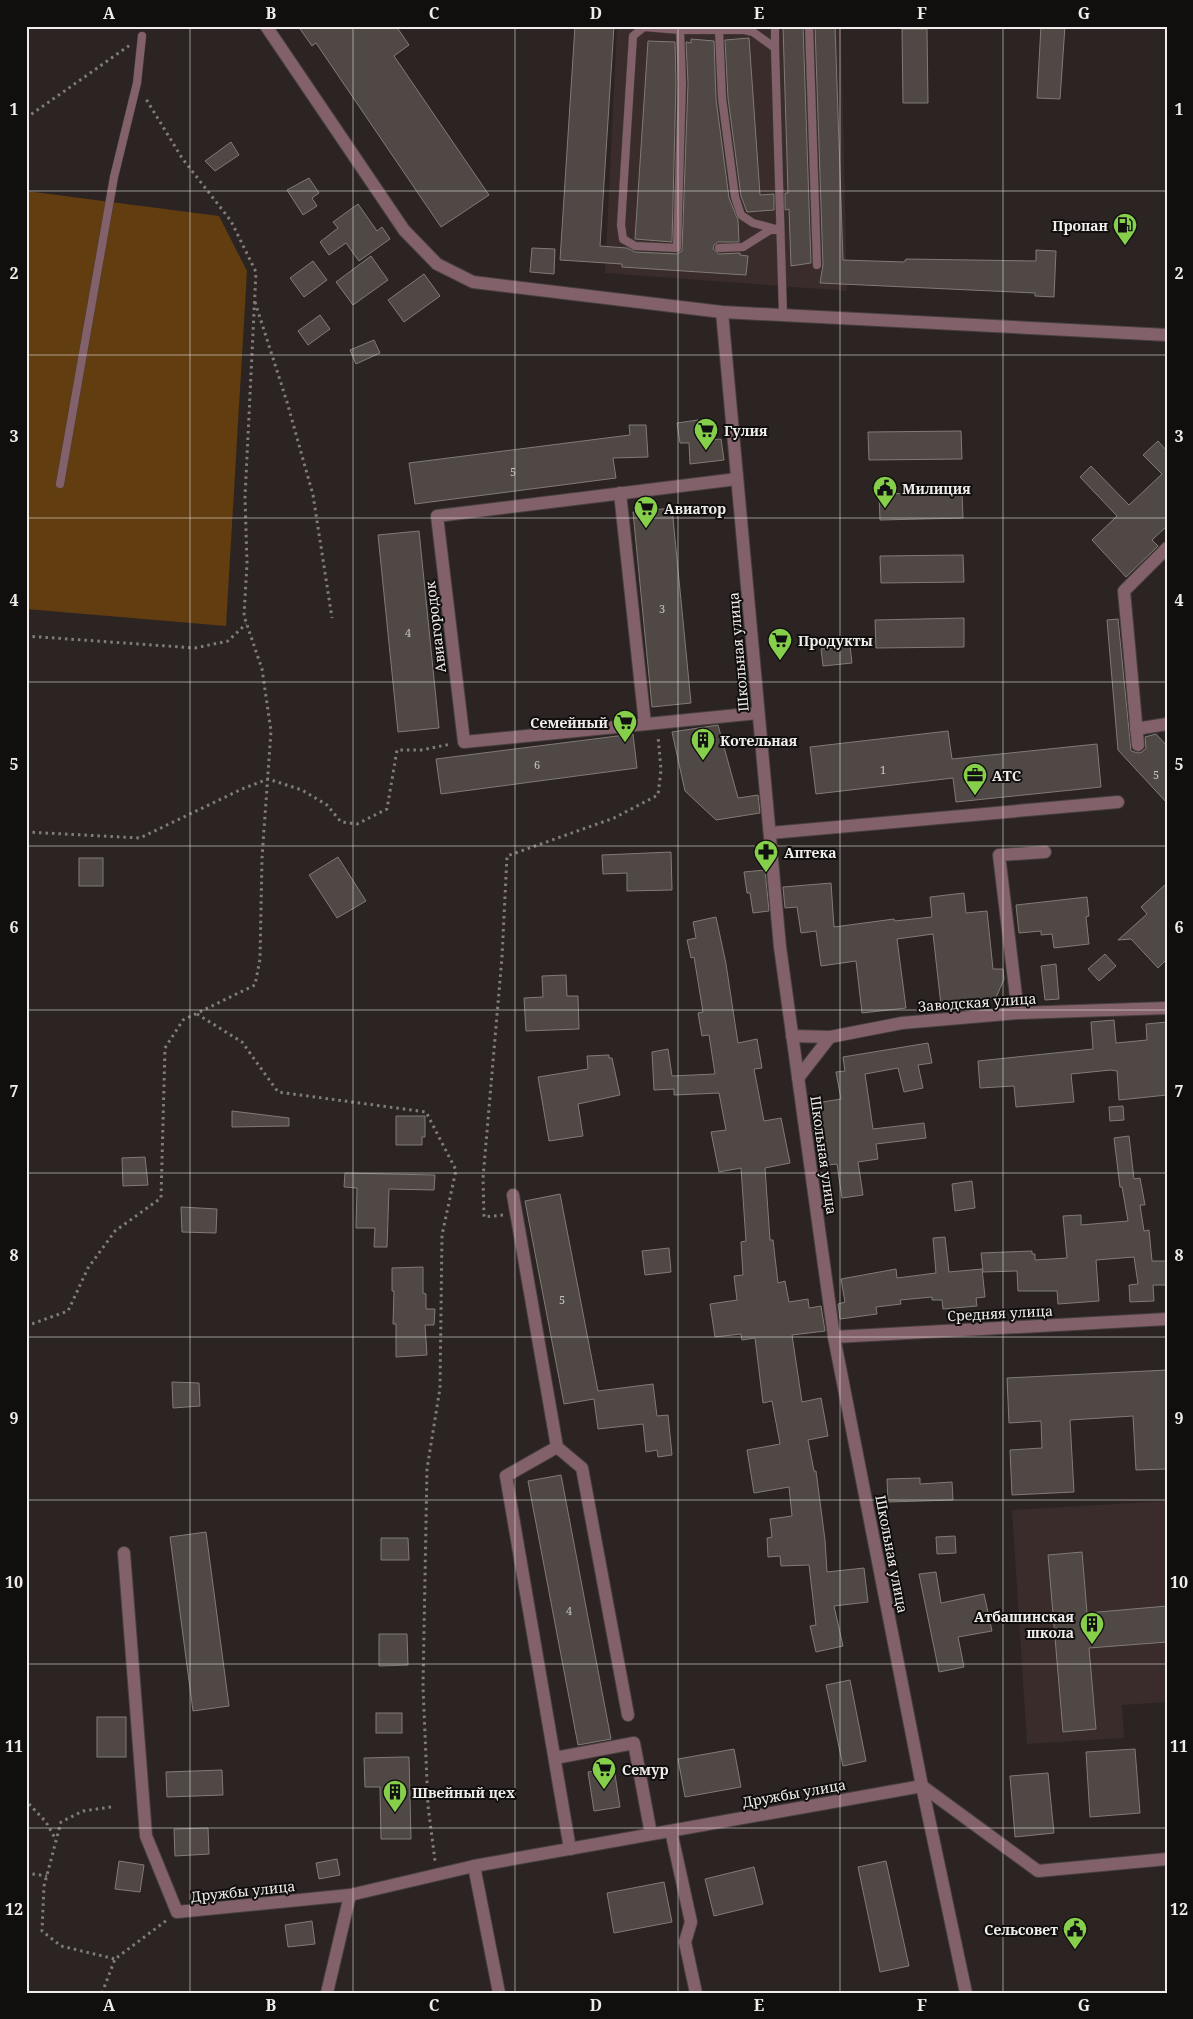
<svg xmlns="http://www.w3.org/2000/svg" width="1193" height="2019" viewBox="0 0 1193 2019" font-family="'Noto Serif',serif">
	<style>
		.built { fill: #392c2b }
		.green { fill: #623d10 }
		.building { fill: #4f4845; stroke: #817a77 }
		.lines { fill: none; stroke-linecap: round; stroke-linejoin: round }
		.lane-casing { stroke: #47403f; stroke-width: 9 }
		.street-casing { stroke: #47403f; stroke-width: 14 }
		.path { stroke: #817b7a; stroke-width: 3; stroke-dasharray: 2.5 4; stroke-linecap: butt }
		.lane { stroke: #83616a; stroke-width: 8 }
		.street { stroke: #83616a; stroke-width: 12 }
		.grid { fill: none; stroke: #f0eceb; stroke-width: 1; stroke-opacity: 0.55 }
		.labels { text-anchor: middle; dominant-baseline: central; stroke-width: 4; stroke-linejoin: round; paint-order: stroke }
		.number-label { font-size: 11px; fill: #c8c3c2 }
		.poi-label { font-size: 14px; font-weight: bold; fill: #f0eceb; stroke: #110e0e; text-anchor: start }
		.street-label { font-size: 14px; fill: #f0eceb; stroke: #110e0e }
		.neatline { fill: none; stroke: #f0eceb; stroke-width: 2 }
		.grid-label { font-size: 16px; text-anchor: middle; font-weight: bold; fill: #f0eceb }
	</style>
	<rect width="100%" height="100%" fill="#2b2423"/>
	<!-- built -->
	<g class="built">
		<polygon points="617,26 841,26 847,291 605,273"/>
		<polygon points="1167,1501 1167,1702 1122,1705 1124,1738 1027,1744 1012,1510"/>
	</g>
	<!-- green -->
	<polygon class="green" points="26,191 219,216 247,271 226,626 26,609"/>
	<!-- building -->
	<g class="building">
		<polygon points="298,26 396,26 409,45 394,56 489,195 441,227 316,43 312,46"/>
		<polygon points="575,26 614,26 600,246 627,248 635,252 677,254 682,251 688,83 686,42 691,43 691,39 714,41 716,99 729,198 738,220 739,242 718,242 714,245 713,249 719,254 740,253 740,255 748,256 746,275 622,267 622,264 560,260"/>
		<polygon points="783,26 803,26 811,263 791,266 789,209 785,210 785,193 788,193"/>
		<polygon points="815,26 835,26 843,260 904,262 906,259 1036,261 1036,250 1056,251 1054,297 1035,296 1035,293 820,283 823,265"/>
		<polygon points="1041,26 1065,26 1060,99 1037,98"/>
		<polygon points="902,29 927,29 928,103 903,103"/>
		<polygon points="749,38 760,195 774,194 774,210 747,212 741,196 728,98 725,40"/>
		<polygon points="648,41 675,42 676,83 672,242 635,239"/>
		<polygon points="231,142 239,155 215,171 205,161"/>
		<polygon points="309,178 319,193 312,198 317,206 303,215 287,190"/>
		<polygon points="358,204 377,231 382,227 390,239 359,261 346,243 329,255 320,242 338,228 333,222"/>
		<polygon points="532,248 555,249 554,274 530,272"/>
		<polygon points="371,256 388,280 353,305 336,282"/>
		<polygon points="313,261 327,280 304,297 290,278"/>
		<polygon points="424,274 440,296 404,322 388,300"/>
		<polygon points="320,315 330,329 308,345 298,331"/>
		<polygon points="374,340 380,353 356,364 350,350"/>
		<polygon points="698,420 700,441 721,439 724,460 690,464 689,443 680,443 677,423"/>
		<polygon points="629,425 646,425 648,457 613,458 616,478 415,504 409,463 630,435"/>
		<polygon points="961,431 962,459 869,460 868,432"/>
		<polygon points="1158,441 1167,451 1167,526 1152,540 1158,546 1126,577 1092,540 1117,516 1080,477 1091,466 1129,505 1162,474 1143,455"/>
		<polygon points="962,492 963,518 880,520 879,494"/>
		<polygon points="672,508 691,703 652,707 633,512"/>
		<polygon points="419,531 439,728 398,732 378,535"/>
		<polygon points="963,555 964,582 881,583 880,556"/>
		<polygon points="964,618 964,647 876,648 875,620"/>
		<polygon points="1118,619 1131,751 1138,753 1142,752 1146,748 1145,737 1156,734 1167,746 1167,803 1118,750 1107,620"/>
		<polygon points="850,646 852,663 823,666 821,649"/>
		<polygon points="718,725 738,798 758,795 760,813 716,820 685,791 672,732"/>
		<polygon points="948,731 952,759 1097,744 1101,787 956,802 953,778 816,794 810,747"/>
		<polygon points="633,734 637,768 441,794 436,759"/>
		<polygon points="671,852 672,890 627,891 627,873 603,874 602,855"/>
		<polygon points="338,857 366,901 337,918 309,875"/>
		<rect x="79" y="858" width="24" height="28"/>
		<polygon points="765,870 769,911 753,913 750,893 747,893 744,872"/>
		<polygon points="831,883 834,927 894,919 895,921 932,917 930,897 964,893 966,913 987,911 993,969 1003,969 1004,979 995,1000 941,1005 933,934 897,939 906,1008 862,1013 856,961 821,966 816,931 801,933 797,907 785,908 783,887"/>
		<polygon points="1167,883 1167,959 1158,968 1131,939 1118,940 1147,914 1141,907"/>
		<polygon points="1087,897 1089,916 1086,917 1089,944 1054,948 1052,934 1041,935 1041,931 1019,933 1016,905"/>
		<polygon points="716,917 726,964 738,1043 757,1039 762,1068 754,1069 764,1121 781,1118 790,1163 765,1168 770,1240 773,1240 778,1283 785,1281 789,1302 808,1299 809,1308 821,1306 825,1331 792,1335 802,1402 821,1398 828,1436 808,1440 814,1471 816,1471 825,1540 827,1572 864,1568 868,1602 834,1606 843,1646 816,1652 810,1626 816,1625 809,1565 781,1566 780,1556 768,1557 767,1538 772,1537 770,1519 792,1516 789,1487 754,1493 747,1450 780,1444 772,1401 763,1403 755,1338 742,1340 741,1334 715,1337 710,1304 737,1300 734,1276 743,1275 741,1242 746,1241 741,1168 719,1172 711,1132 726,1130 719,1093 674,1095 674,1089 654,1090 652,1052 668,1049 672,1076 715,1074 709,1035 702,1036 698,1013 703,1012 694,957 691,958 687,940 696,938 693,922"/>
		<polygon points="1105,954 1116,966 1099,981 1088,969"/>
		<polygon points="1056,964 1059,999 1045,1000 1041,966"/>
		<polygon points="566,975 567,996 578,996 579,1029 526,1031 524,998 543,997 542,976"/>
		<polygon points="1114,1020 1116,1043 1147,1040 1146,1024 1167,1022 1167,1095 1119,1100 1117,1071 1111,1070 1071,1074 1074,1102 1016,1107 1014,1086 980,1088 978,1061 1093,1049 1091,1022"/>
		<polygon points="928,1043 932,1063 918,1065 923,1088 904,1092 898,1068 865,1074 873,1129 924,1123 926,1138 876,1144 878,1159 858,1162 863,1195 842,1198 837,1164 819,1166 810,1104 841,1099 836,1072 845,1071 843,1057"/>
		<polygon points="609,1055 609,1058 612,1058 620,1095 578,1104 583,1136 549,1141 538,1077 588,1069 587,1056"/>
		<polygon points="1123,1106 1124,1120 1110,1121 1109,1107"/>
		<polygon points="232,1111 289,1118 289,1126 232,1127"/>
		<polygon points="396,1116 425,1116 425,1137 422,1137 422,1145 396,1145"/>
		<polygon points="1129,1136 1134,1179 1140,1178 1145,1205 1140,1205 1144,1231 1149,1230 1152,1261 1167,1261 1167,1285 1153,1285 1154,1301 1130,1302 1129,1285 1138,1284 1134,1257 1096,1260 1099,1301 1058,1304 1057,1291 1018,1291 1017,1271 983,1272 981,1253 1032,1251 1032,1254 1035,1254 1035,1260 1067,1258 1063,1216 1081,1215 1081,1225 1128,1221 1122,1187 1120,1187 1114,1138"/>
		<polygon points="145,1157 148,1185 123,1186 122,1158"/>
		<polygon points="345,1173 435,1175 434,1190 389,1189 387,1247 374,1247 375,1228 356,1228 357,1188 344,1187"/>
		<polygon points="972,1181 975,1208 955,1211 952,1184"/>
		<polygon points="560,1194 598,1391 653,1384 657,1416 668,1415 672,1455 658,1457 657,1450 646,1452 643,1424 598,1429 594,1399 564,1404 525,1201"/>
		<polygon points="181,1207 217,1209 216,1233 182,1232"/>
		<polygon points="945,1237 949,1272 982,1269 985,1297 976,1298 977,1306 943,1309 942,1300 932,1300 932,1297 900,1300 901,1304 876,1307 877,1314 840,1319 838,1304 845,1302 841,1279 896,1269 897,1278 936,1273 933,1238"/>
		<polygon points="669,1248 671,1272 645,1275 642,1251"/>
		<polygon points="423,1267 423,1293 426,1294 426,1309 435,1309 434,1325 425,1325 427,1355 396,1357 396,1324 393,1324 394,1291 392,1291 392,1268"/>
		<polygon points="1167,1370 1167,1469 1136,1470 1133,1416 1070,1420 1074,1492 1012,1495 1010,1450 1042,1448 1041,1421 1009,1423 1007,1378"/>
		<polygon points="172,1382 199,1383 200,1406 173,1408"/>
		<polygon points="561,1475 611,1739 578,1745 528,1481"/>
		<polygon points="920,1478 920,1484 952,1482 953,1500 888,1502 887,1479"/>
		<polygon points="206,1532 229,1706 193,1711 170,1537"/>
		<polygon points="955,1536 956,1553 937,1554 936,1537"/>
		<polygon points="381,1538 408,1538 409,1560 381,1560"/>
		<polygon points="1082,1552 1087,1613 1167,1606 1167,1642 1089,1648 1096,1729 1063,1732 1048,1555"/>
		<polygon points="936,1572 941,1603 984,1594 992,1631 958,1637 964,1667 939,1672 919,1574"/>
		<polygon points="379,1634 407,1634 408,1665 379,1666"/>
		<polygon points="850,1680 866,1761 843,1766 826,1685"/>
		<rect x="376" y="1713" width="26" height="20"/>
		<rect x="97" y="1717" width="29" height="40"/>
		<polygon points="734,1749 741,1787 685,1797 678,1759"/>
		<polygon points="1135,1749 1140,1813 1090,1817 1086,1752"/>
		<polygon points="402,1757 409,1757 411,1839 381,1839 380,1787 365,1787 364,1758"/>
		<polygon points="614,1768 620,1807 594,1811 588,1772"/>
		<polygon points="222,1770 223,1795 167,1797 166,1772"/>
		<polygon points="1048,1773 1054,1833 1015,1837 1010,1776"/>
		<polygon points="208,1828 209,1854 175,1856 174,1829"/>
		<polygon points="337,1859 340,1875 319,1879 316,1863"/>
		<polygon points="119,1861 144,1865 140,1892 115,1889"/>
		<polygon points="886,1861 909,1966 880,1972 858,1867"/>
		<polygon points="754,1867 763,1904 714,1916 705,1879"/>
		<polygon points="664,1882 672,1922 614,1933 607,1893"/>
		<polygon points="312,1921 315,1944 288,1947 285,1925"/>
	</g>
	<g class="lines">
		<defs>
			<g id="lane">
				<polyline points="775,26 775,48"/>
				<polyline points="809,26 817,265"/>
				<polyline points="680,30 682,83 677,248 635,246 623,239 621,225 633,36 644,27 680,30 744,30 753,32 775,48 783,315"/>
				<polyline points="719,30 722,98 735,197 741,215 753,223 780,230"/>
				<polyline points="719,248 743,247 770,230 775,230"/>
				<polyline points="60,484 114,177 137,83 142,36"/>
			</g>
			<g id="street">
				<polyline points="266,26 404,230 437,264 473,282 722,312 1167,335"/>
				<polyline points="722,312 780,947 834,1337 922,1786 966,1993"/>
				<polyline points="737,479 437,516 464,742 758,713"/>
				<polyline points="620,493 645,724"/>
				<polyline points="1136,729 1167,724"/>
				<polyline points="1138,745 1124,591 1167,548"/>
				<polyline points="770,833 1118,802"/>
				<polyline points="1018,1013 999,855 1045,852"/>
				<polyline points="792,1036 830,1037 902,1023 1018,1013 1167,1008"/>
				<polyline points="798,1078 830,1037"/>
				<polyline points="513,1195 557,1447 506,1476 570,1849"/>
				<polyline points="834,1337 1167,1319"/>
				<polyline points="557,1447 582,1468 628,1715"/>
				<polyline points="124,1553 146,1836 177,1912 350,1895 474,1866 922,1786 1038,1871 1167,1859"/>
				<polyline points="555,1758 634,1743 651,1834"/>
				<polyline points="671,1831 691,1922 685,1942 696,1993"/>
				<polyline points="474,1866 499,1993"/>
				<polyline points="327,1993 350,1895"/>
			</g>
		</defs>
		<!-- lane casing -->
		<use href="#lane" class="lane-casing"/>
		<!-- street casing -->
		<use href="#street" class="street-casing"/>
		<!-- path -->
		<g class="path">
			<polyline points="26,118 130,45"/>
			<polyline points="255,302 287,402 313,495 332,618"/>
			<polyline points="26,636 195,648 228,641 246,624"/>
			<polyline points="26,832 140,838 242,789 268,779 302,790 327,805 341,822 357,824 387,809 397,750 421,750 451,744"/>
			<polyline points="197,1014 242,1042 278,1092 426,1112 456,1170 442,1235 440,1388 427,1469 423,1686 428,1806 435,1861"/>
			<polyline points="503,1215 484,1217 483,1178 502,957 507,856 614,818 658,795 661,770 658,736"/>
			<polyline points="26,1326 68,1311 88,1268 115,1231 161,1198 165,1048 183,1020 255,985 260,959 262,858 271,731 262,669 244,616 247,563 245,497 256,272 231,221 182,158 146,99"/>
			<polyline points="26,1798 30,1805 46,1822 56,1840"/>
			<polyline points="111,1807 83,1811 61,1822 44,1886 42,1931 61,1946 115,1959"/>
			<polyline points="26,1873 47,1876"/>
			<polyline points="102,1993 115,1959 167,1920"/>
		</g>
		<!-- lane -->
		<use href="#lane" class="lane"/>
		<!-- street -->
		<use href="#street" class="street"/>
	</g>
	<!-- grid -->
	<path class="grid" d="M190 26V1993M353 26V1993M515 26V1993M678 26V1993M840 26V1993M1003 26V1993M26 191H1167M26 355H1167M26 518H1167M26 682H1167M26 846H1167M26 1010H1167M26 1173H1167M26 1337H1167M26 1500H1167M26 1664H1167M26 1828H1167"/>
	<!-- icons -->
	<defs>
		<symbol id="fuel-pin" viewBox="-11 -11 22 30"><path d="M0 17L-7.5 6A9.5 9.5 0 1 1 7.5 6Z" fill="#86cf4b" stroke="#110e0e"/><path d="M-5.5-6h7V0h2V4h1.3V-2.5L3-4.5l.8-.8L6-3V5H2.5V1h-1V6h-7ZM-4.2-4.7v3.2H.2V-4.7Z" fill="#111"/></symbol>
		<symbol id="supermarket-pin" viewBox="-11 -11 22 30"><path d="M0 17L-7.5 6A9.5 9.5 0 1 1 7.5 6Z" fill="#86cf4b" stroke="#110e0e"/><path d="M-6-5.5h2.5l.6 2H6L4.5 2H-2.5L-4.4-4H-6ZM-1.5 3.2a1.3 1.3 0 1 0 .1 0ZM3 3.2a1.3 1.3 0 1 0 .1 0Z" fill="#111"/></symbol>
		<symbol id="civic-pin" viewBox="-11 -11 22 30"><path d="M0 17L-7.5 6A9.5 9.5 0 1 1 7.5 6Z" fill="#86cf4b" stroke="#110e0e"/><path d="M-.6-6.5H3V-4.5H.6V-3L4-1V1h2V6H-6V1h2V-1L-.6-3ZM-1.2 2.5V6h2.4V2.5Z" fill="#111"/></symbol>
		<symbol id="building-pin" viewBox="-11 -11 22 30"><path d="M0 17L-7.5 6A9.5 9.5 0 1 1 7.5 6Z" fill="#86cf4b" stroke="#110e0e"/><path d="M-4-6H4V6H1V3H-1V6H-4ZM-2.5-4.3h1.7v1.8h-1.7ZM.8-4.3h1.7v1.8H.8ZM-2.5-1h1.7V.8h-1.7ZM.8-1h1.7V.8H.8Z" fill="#111"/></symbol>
		<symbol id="office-pin" viewBox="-11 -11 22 30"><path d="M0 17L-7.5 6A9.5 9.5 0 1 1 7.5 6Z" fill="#86cf4b" stroke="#110e0e"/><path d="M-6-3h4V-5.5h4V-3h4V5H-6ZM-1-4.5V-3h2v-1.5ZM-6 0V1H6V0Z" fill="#111"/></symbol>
		<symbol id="pharmacy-pin" viewBox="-11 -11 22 30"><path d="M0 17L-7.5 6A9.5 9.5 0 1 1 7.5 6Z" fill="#86cf4b" stroke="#110e0e"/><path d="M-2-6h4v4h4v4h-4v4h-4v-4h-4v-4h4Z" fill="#111"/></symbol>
	</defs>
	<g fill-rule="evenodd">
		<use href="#fuel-pin" x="1111" y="211" width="28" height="38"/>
		<use href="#supermarket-pin" x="692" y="416" width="28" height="38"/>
		<use href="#civic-pin" x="871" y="474" width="28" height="38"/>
		<use href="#supermarket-pin" x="632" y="494" width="28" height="38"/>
		<use href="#supermarket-pin" x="766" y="626" width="28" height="38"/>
		<use href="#supermarket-pin" x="611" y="708" width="28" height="38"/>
		<use href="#building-pin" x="689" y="726" width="28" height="38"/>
		<use href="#office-pin" x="961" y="761" width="28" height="38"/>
		<use href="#pharmacy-pin" x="752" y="838" width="28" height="38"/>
		<use href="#building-pin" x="1078" y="1610" width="28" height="38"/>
		<use href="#supermarket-pin" x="590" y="1755" width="28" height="38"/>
		<use href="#building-pin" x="381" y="1778" width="28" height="38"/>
		<use href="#civic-pin" x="1061" y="1915" width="28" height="38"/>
	</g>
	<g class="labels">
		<!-- number labels -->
		<g class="number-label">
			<text x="513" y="471">5</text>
			<text x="662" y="608">3</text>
			<text x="408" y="632">4</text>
			<text x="537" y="764">6</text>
			<text x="883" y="769">1</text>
			<text x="1156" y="774">5</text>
			<text x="562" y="1299">5</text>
			<text x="569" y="1610">4</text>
		</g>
		<!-- poi labels -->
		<g class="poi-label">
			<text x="1108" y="225" text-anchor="end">Пропан</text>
			<text x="724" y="430">Гулия</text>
			<text x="902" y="488">Милиция</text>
			<text x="664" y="508">Авиатор</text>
			<text x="798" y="640">Продукты</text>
			<text x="608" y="722" text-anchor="end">Семейный</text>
			<text x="720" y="740">Котельная</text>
			<text x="992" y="775">АТС</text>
			<text x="784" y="852">Аптека</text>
			<text x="1074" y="1616" text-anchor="end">Атбашинская<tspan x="1074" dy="16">школа</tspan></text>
			<text x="622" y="1769">Семур</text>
			<text x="412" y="1792">Швейный цех</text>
			<text x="1058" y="1929" text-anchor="end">Сельсовет</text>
		</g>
		<!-- street labels -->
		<g class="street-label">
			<text transform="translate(435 627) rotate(-97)">Авиагородок</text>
			<text transform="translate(738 652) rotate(-95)">Школьная улица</text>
			<text transform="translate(977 1002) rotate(-4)">Заводская улица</text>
			<text transform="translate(824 1155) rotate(82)">Школьная улица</text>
			<text transform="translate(1000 1313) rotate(-3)">Средняя улица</text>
			<text transform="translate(892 1554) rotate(79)">Школьная улица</text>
			<text transform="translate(794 1793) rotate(-10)">Дружбы улица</text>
			<text transform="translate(243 1891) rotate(-6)">Дружбы улица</text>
		</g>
	</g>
	<!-- border -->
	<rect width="1193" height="2019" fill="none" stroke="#110e0e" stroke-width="55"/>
	<rect x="28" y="28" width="1138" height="1964" class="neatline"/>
	<g class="grid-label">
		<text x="109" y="19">A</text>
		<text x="271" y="19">B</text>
		<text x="434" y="19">C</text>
		<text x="596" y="19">D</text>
		<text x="759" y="19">E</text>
		<text x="922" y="19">F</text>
		<text x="1084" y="19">G</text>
		<text x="14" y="115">1</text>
		<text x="1179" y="115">1</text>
		<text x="14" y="279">2</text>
		<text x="1179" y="279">2</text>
		<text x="14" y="442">3</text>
		<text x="1179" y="442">3</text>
		<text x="14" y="606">4</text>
		<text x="1179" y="606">4</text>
		<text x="14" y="770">5</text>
		<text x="1179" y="770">5</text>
		<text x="14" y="933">6</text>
		<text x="1179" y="933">6</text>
		<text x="14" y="1097">7</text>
		<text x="1179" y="1097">7</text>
		<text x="14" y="1261">8</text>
		<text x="1179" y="1261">8</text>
		<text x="14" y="1424">9</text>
		<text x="1179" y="1424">9</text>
		<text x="14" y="1588">10</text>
		<text x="1179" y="1588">10</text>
		<text x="14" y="1752">11</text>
		<text x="1179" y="1752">11</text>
		<text x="14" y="1915">12</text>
		<text x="1179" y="1915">12</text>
		<text x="109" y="2011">A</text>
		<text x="271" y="2011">B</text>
		<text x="434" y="2011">C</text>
		<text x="596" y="2011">D</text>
		<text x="759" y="2011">E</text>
		<text x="922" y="2011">F</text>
		<text x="1084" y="2011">G</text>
	</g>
</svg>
